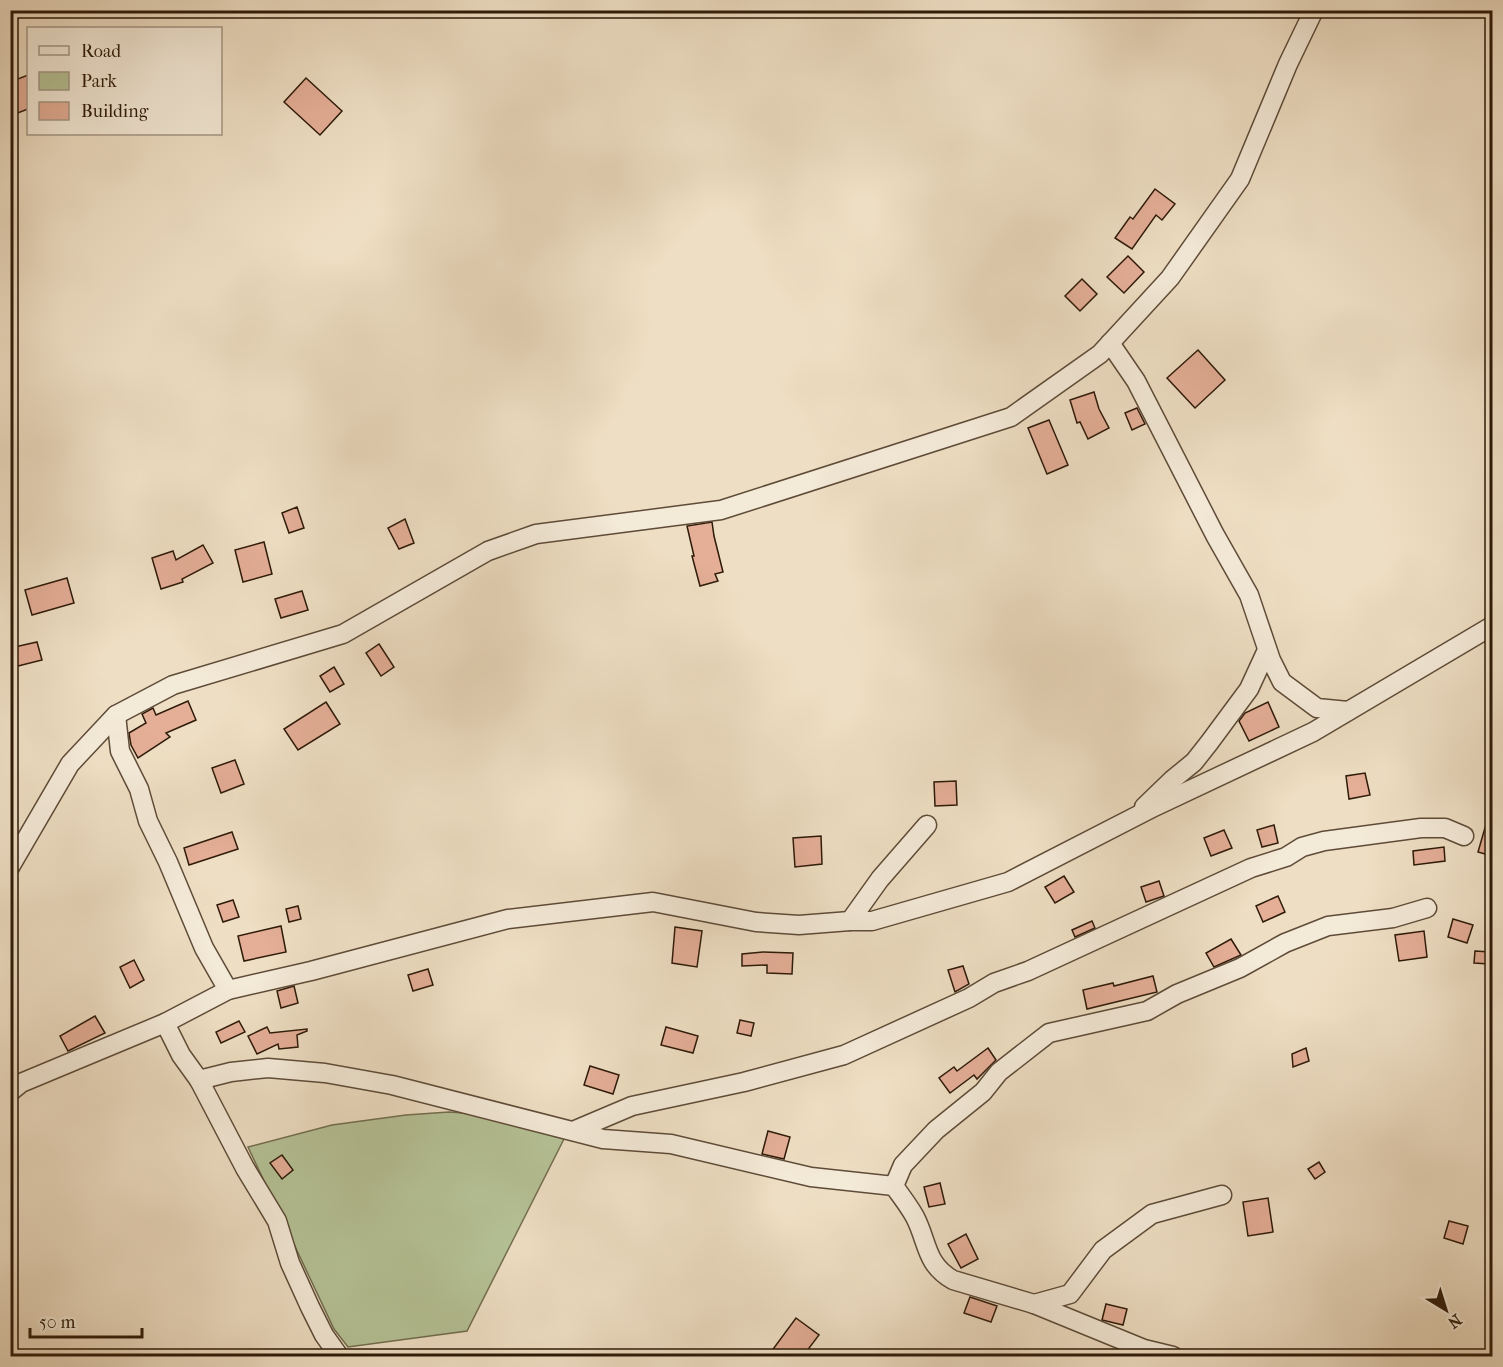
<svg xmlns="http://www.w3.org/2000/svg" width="1503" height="1367" viewBox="0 0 1503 1367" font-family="'IM FELL French Canon',serif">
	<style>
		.green { fill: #b5c296; stroke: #726e50; stroke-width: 1.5 }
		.building { fill: #e4ae97; stroke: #2e1a09; stroke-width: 1.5 }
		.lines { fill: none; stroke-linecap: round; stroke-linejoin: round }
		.minor-casing { stroke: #5e4b38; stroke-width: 21 }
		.minor { stroke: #f4ead8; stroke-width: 18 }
	</style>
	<rect width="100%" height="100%" fill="#eedec3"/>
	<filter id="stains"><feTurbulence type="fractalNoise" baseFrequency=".00333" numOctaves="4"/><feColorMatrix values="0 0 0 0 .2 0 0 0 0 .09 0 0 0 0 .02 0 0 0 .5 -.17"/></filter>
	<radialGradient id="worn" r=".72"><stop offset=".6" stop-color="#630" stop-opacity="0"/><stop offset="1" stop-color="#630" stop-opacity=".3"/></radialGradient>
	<!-- green -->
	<polygon class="green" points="449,1112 478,1114 565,1137 467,1331 348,1347 334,1329 248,1147 332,1125 406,1115"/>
	<!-- building -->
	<g class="building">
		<polygon points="28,75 28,109 10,116 10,82"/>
		<polygon points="306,78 342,111 320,135 284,102"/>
		<polygon points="1155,189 1175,204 1162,220 1156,215 1132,249 1115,238 1130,217 1133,219"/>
		<polygon points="1128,256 1144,272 1124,293 1107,277"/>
		<polygon points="1082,279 1097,294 1080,311 1065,296"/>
		<polygon points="1198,350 1225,380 1195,408 1167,378"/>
		<polygon points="1094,392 1099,409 1109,428 1088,439 1080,422 1077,423 1070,400"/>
		<polygon points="1137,408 1145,424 1132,430 1125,413"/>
		<polygon points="1049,420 1068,465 1047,474 1028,428"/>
		<polygon points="297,507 304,528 289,533 282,513"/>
		<polygon points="405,519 414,543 399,549 388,528"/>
		<polygon points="712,522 714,536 723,572 715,574 718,581 700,586 692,556 694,556 687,526"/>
		<polygon points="264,542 272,574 243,582 235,550"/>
		<polygon points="203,545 213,563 182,579 183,582 161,589 152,558 173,551 176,560"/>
		<polygon points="67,578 74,603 32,615 25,590"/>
		<polygon points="302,591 308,610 281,618 275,599"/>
		<polygon points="37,642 42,660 10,668 10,648"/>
		<polygon points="379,644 394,667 381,676 366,653"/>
		<polygon points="334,667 344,684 330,692 320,676"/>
		<polygon points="188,701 196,720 166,733 170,737 138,758 131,745 129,733 146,723 142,714 153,708 156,715"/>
		<polygon points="326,702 340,724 298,750 284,729"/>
		<polygon points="1268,702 1279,727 1249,741 1239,721 1245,713"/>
		<polygon points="235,760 244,784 221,793 212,768"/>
		<polygon points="1365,773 1370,795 1349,799 1346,776"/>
		<polygon points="956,781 957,805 935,806 934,782"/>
		<polygon points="1489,814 1492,814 1492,856 1478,852"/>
		<polygon points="1274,825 1278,843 1262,847 1257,830"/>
		<polygon points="1224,830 1232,848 1211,856 1204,838"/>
		<polygon points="232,832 238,849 189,865 184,848"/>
		<polygon points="821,836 822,864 795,867 793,838"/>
		<polygon points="1444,847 1445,861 1414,865 1413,851"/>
		<polygon points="1064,876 1074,892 1055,903 1045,887"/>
		<polygon points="1159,881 1164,896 1146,902 1141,887"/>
		<polygon points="1278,896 1285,912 1263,922 1256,906"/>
		<polygon points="233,900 239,917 223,922 217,905"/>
		<polygon points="298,906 301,919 289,922 286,909"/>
		<polygon points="1453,919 1473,925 1467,943 1448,937"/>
		<polygon points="1092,921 1095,928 1075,937 1072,930"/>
		<polygon points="281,926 286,952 244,961 238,936"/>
		<polygon points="675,927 702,931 697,967 672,963"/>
		<polygon points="1424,931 1427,957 1399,961 1395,935"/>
		<polygon points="1231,939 1241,955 1214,967 1206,953"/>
		<polygon points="1475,951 1490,952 1489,964 1474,963"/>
		<polygon points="763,952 793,953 792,974 767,973 767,965 742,966 742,954"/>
		<polygon points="134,960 144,980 130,988 120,967"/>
		<polygon points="963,966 969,984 955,992 948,970"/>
		<polygon points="428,969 433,985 413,991 408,975"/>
		<polygon points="1153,976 1157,992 1087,1009 1083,990 1113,983 1114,986"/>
		<polygon points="294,986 298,1003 281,1008 277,991"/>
		<polygon points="95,1016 105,1033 68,1051 60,1036"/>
		<polygon points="740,1020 754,1023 751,1036 737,1033"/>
		<polygon points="239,1021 245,1032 221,1043 216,1032"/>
		<polygon points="267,1027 270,1033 307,1029 307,1031 297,1035 298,1047 279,1049 278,1044 257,1054 248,1036"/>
		<polygon points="666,1027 698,1036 693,1053 661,1045"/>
		<polygon points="988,1048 996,1060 977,1079 974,1075 950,1093 939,1078 954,1067 957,1071"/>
		<polygon points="1306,1048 1309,1061 1293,1067 1292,1054"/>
		<polygon points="590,1066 619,1075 613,1094 584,1085"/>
		<polygon points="768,1131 790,1137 784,1159 762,1154"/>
		<polygon points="282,1155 293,1170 282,1179 270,1163"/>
		<polygon points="1319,1162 1325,1172 1315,1179 1308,1169"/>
		<polygon points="940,1183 945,1204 929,1207 924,1187"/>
		<polygon points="1268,1198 1273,1232 1248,1236 1243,1202"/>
		<polygon points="1449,1221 1468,1226 1463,1244 1444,1238"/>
		<polygon points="966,1234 978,1259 961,1268 948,1244"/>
		<polygon points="970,1297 997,1306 991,1322 964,1313"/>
		<polygon points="1106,1304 1127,1309 1123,1325 1102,1320"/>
		<polygon points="796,1318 819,1335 803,1356 768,1356"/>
	</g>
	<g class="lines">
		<defs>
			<g id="minor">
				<polyline points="1110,343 1136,381 1215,535 1249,595 1271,660 1282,682 1317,708 1348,711"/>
				<polyline points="116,715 120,751 139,789 148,821 168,862 204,948 228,990"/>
				<polyline points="1144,807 1172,780 1194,762 1209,743 1249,689 1267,650"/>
				<polyline points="10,867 70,764 116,715 173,685 343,634 488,551 536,534 721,510 1011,417 1100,354 1170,278 1240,179 1288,64 1314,10"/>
				<polyline points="850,921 880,879 927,825"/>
				<polyline points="165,1023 181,1055 199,1080 231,1072 268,1068 325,1073 392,1085 603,1139 671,1144 811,1177 894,1186 903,1165 936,1130 983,1092 999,1072 1049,1033 1147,1011 1177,994 1240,968 1285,943 1328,926 1393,918 1427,908"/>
				<polyline points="199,1080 245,1168 277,1221 290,1263 310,1307 324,1335 339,1356"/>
				<polyline points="10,1092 21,1083 165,1023 228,990 311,971 508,919 653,902 756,922 799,925 850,921 872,921 1008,882 1154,807 1313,732 1492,626"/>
				<polyline points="573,1131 632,1106 744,1082 844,1055 969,998 994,983 1028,971 1251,868 1286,857 1302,847 1324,841 1421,828 1445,828 1464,836"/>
				<path d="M894 1186C901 1196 909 1206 915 1217 928 1242 925 1264 953 1280L1034 1304 1144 1349 1173 1356"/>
				<polyline points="1034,1304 1070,1294 1103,1250 1152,1214 1222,1195"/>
			</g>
		</defs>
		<!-- minor casing -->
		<use href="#minor" class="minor-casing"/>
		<!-- minor -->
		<use href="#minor" class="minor"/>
	</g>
	<!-- margin -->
	<rect width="1503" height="1367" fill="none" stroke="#eedec3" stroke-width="36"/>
	<rect x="12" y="12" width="1479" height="1343" fill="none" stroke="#2e1a09" stroke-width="3"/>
	<rect x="18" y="18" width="1467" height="1331" fill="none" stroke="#2e1a09" stroke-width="1.5"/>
	<!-- legend -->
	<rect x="27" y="27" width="195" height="108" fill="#f4ead8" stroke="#a59785" stroke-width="1.5"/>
	<rect x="39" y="46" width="30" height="9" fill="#f4ead8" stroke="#a59785" stroke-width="1.5"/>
	<text x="81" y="57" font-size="18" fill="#2e1a09">Road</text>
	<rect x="39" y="72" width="30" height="18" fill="#b5c296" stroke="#a59785" stroke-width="1.5"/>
	<text x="81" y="87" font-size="18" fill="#2e1a09">Park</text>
	<rect x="39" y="102" width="30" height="18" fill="#e4ae97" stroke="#a59785" stroke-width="1.5"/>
	<text x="81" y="117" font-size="18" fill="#2e1a09">Building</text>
	<!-- north arrow -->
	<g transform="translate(1446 1310) rotate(142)" stroke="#f4ead8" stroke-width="4.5" paint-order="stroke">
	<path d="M0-4.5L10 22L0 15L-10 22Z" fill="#2e1a09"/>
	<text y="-9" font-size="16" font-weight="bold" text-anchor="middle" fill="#2e1a09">N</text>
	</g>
	<!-- scale -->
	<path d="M30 1328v9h112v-9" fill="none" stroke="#2e1a09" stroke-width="3"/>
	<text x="39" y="1328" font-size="18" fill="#2e1a09" stroke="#f4ead8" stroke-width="4.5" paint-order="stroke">50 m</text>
	<rect width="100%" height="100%" filter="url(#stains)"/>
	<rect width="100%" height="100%" fill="url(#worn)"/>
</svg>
